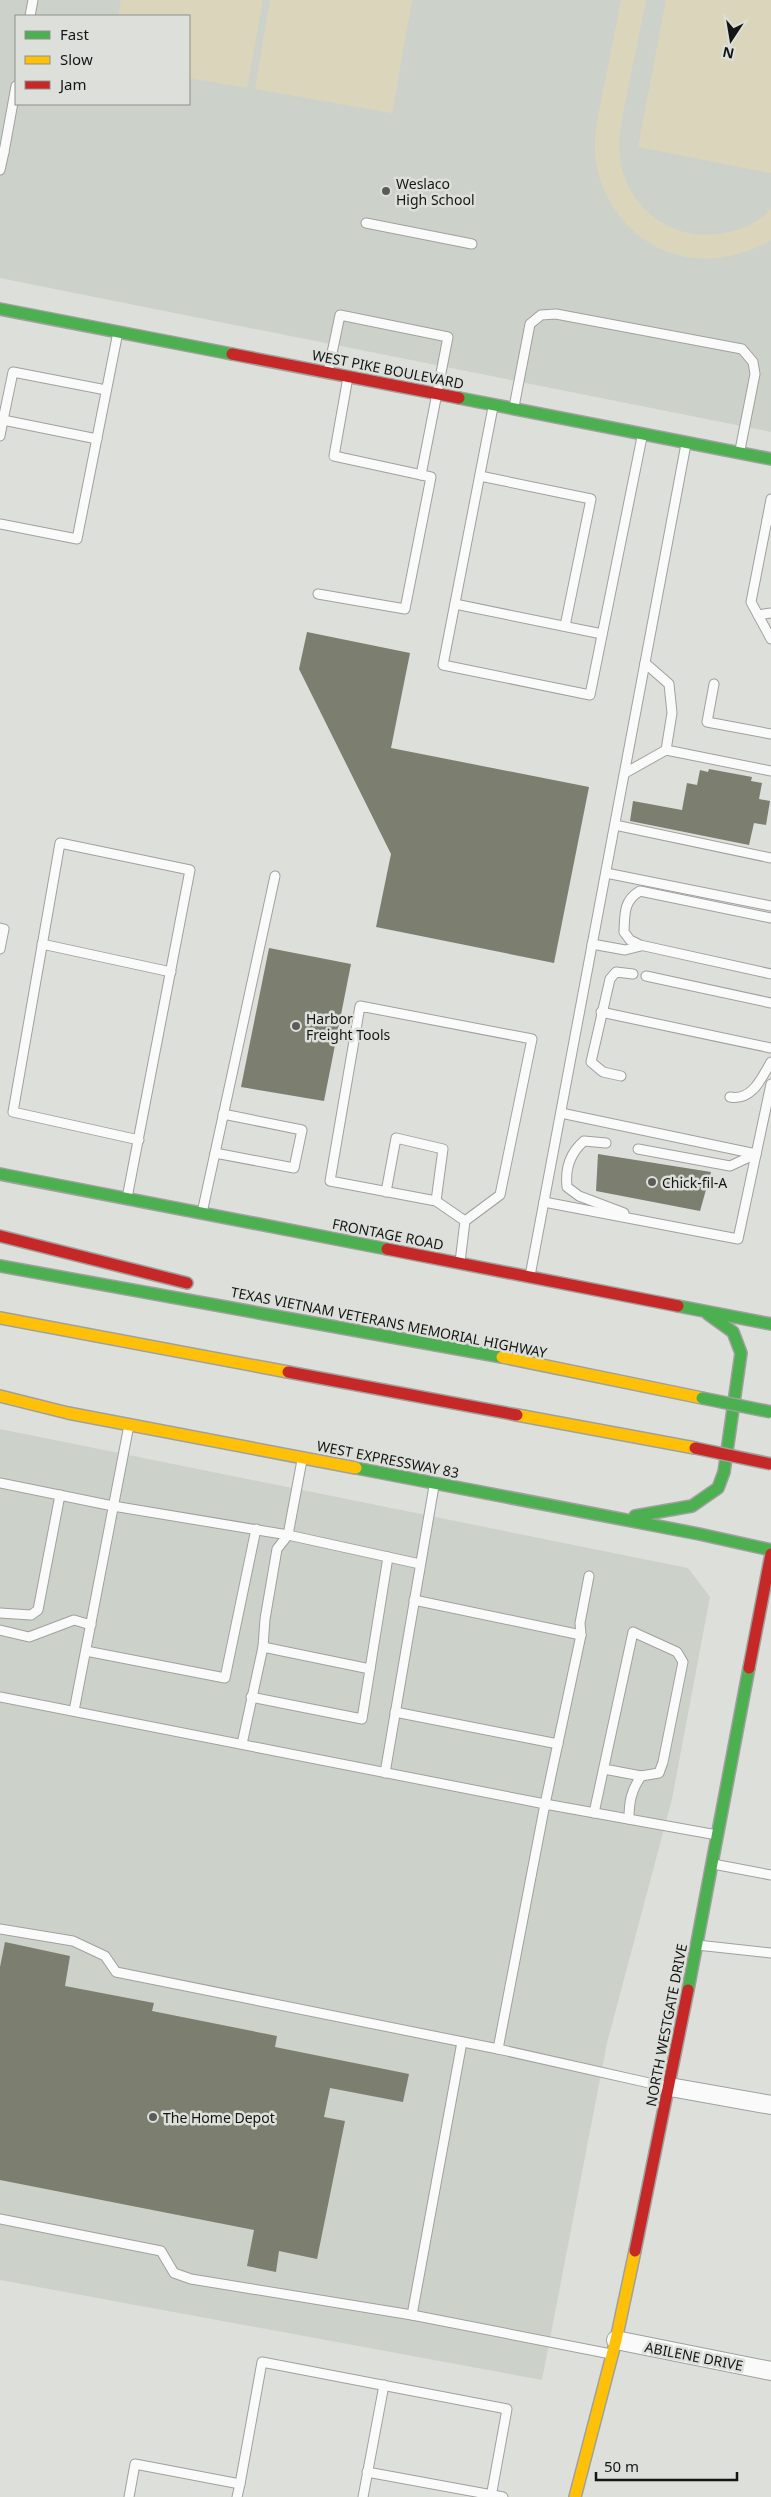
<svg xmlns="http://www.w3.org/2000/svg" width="771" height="2497" viewBox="0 0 771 2497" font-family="'Noto Sans',sans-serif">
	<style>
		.built { fill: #ccd2c9; fill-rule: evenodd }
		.green { fill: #dbd6bb }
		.building { fill: #7c7e70 }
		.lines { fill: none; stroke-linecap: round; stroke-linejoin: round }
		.lane-casing { stroke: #a0a19f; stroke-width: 11 }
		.street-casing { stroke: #a0a19f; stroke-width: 20 }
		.fast-casing { stroke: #a0a19f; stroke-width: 14 }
		.slow-casing { stroke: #a0a19f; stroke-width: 14 }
		.jam-casing { stroke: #a0a19f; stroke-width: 14 }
		.lane { stroke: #fafafa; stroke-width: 9 }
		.street { stroke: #fafafa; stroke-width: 18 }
		.fast { stroke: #4caf50; stroke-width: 11 }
		.slow { stroke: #ffc107; stroke-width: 11 }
		.jam { stroke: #c62828; stroke-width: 11 }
		.fast-bridge-casing { stroke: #a0a19f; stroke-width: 14; stroke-linecap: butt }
		.jam-bridge-casing { stroke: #a0a19f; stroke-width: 14; stroke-linecap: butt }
		.fast-bridge { stroke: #4caf50; stroke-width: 11 }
		.jam-bridge { stroke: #c62828; stroke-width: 11 }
		.poi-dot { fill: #5a5c5a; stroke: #dde0da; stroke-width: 2 }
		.labels { text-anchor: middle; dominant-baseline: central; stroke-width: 5; stroke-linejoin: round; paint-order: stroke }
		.poi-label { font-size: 14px; fill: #141614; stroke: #dde0da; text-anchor: start }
		.street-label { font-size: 14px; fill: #141614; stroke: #dde0da }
	</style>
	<rect width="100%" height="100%" fill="#dddfdb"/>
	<!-- built -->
	<g class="built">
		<path d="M0 0H771V432L0 278ZM16 16H189V104H16Z"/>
		<polygon points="0,1429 688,1568 710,1597 672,1799 607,2043 542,2380 0,2280"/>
	</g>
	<!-- green -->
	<g class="green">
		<polygon points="121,0 263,0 247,88 189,78 189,16 118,16"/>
		<polygon points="270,0 412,0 392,113 255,89"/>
		<path d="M621 0H646C640 31 633 62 627 94 623 115 617 136 620 158 624 196 656 229 694 234 723 237 751 230 771 209V240C737 259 698 266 661 249 621 230 593 188 595 142 596 122 601 102 605 82 610 55 616 27 621 0Z"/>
		<polygon points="666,0 771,0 771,173 638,147"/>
	</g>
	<!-- building -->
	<g class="building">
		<polygon points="307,632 410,653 391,748 589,787 554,963 376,927 391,854 299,669"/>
		<polygon points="709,769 752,777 751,781 762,783 759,799 770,801 766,825 754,823 749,845 630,821 633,801 682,810 687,783 697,785 700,770 708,772"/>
		<polygon points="269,948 351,964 324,1101 241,1087"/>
		<polygon points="598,1154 711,1172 700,1211 596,1191"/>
		<polygon points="5,1942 70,1956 65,1986 154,2003 152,2011 277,2036 275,2047 409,2074 403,2102 330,2088 324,2117 345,2121 317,2259 279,2251 276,2272 247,2266 254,2230 0,2180 0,1967"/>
	</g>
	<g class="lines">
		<defs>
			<g id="lane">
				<polyline points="30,16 33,0"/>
				<polyline points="0,152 4,152 0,170"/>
				<polyline points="4,152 16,86"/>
				<polyline points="366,223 472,244"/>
				<polyline points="328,372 340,315 448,337 421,475"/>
				<polyline points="493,407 443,665 590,695 642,437"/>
				<polyline points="514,407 530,324 541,315 556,314 742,349 753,362 755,374 740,450"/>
				<polyline points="3,420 13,372 106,390"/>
				<polyline points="0,436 3,420 97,439"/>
				<polyline points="480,476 591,499 565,626"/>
				<polyline points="767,520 771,499"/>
				<polyline points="771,521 767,520 751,602 771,639"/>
				<polyline points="0,524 77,539 118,332"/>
				<polyline points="318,594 405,609 431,477 334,456 348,377"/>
				<polyline points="455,604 602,634"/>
				<polyline points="758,615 771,613"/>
				<polyline points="645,663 669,684 672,713 666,750"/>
				<polyline points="714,684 707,722 771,734"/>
				<polyline points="625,773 666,750 771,771"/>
				<polyline points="615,825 771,858"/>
				<polyline points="606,873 771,906"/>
				<path d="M771 918 640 891C623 901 625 914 624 932L630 940 640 945 771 974"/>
				<polyline points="0,928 4,929 0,949"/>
				<polyline points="42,944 171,972"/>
				<polyline points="592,944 625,950 641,946"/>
				<polyline points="646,976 771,1003"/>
				<polyline points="601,1012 771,1048"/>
				<polyline points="621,1076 603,1072 591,1062 610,979 616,972 633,974"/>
				<path d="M730 1097C752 1101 761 1079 771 1062"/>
				<polyline points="561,1113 756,1154"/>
				<path d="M606 1143 584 1141C570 1153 565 1169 567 1187L579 1196 624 1213"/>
				<polyline points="638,1149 730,1166 756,1154"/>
				<polyline points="215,1153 294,1168 302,1130 223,1114"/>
				<polyline points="386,1192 396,1138 443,1149 436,1201"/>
				<path d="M127 1198C148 1089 169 979 190 870L60 843 13 1112 139 1140"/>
				<polyline points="544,1202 738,1239 771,1084"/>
				<polyline points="202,1213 275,876"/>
				<polyline points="460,1262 465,1221 500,1195 532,1039 360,1006 330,1181 436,1201 465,1221"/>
				<polyline points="530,1276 686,444"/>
				<polyline points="302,1460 288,1535 420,1564"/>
				<polyline points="0,1483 113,1506 288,1535 277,1549 265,1619 263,1647 242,1744"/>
				<polyline points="414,1600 581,1635"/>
				<polyline points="0,1613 31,1615 38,1610 60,1495"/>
				<polyline points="0,1630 29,1637 74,1620 91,1625"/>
				<polyline points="263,1647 370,1669"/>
				<polyline points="86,1651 225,1678 256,1529"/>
				<polyline points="0,1697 545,1804 581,1635 580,1623 589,1576"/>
				<polyline points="251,1697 362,1719 388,1557"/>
				<polyline points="74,1711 129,1425"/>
				<polyline points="395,1712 558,1744"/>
				<polyline points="385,1773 434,1486"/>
				<polyline points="594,1813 633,1632 677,1652 683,1662 663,1762 659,1773 641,1776 604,1769"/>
				<path d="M629 1819C629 1802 631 1791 641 1776"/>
				<polyline points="713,1864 771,1875"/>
				<polyline points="0,1929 73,1941 105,1956 116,1972 498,2049"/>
				<polyline points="697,1945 771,1953"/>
				<polyline points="667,2087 498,2049 545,1804 717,1835"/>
				<polyline points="0,2219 161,2251 174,2273 191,2279 412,2315 611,2354"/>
				<polyline points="412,2315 462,2042"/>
				<polyline points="367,2472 503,2497"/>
				<polyline points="240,2484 262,2362 507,2409 491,2497"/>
				<polyline points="129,2497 135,2464 240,2484 237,2497"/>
				<polyline points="363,2497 384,2385"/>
			</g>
			<g id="street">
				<polyline points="670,2087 771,2105"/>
				<polyline points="616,2340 771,2371"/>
			</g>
			<g id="fast">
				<polyline points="0,309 232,354"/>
				<polyline points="459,398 771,459"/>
				<polyline points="0,1174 387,1249"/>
				<polyline points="0,1266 502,1357"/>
				<polyline points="678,1306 771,1324"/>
				<polyline points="356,1468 699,1534 771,1550"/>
				<polyline points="635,1516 692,1506 718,1488 724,1472 741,1353 733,1332 708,1314"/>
				<polyline points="688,1990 749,1668"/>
			</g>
			<g id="slow">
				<polyline points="0,1318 288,1372"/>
				<polyline points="502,1357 702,1398"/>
				<polyline points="0,1396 68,1413 356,1468"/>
				<polyline points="517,1415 695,1448"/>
				<polyline points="575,2497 616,2340 635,2251"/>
			</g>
			<g id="jam">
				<polyline points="232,354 459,398"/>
				<polyline points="0,1236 187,1283"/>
				<polyline points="387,1249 678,1306"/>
				<polyline points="288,1372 517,1415"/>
				<polyline points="749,1668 771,1554"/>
				<polyline points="635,2251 688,1990"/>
			</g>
		</defs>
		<!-- lane casing -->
		<use href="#lane" class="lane-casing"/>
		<!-- street casing -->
		<use href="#street" class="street-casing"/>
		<!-- fast casing -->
		<use href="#fast" class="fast-casing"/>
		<!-- slow casing -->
		<use href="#slow" class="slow-casing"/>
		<!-- jam casing -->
		<use href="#jam" class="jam-casing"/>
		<!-- lane -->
		<use href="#lane" class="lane"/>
		<!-- street -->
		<use href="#street" class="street"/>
		<!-- fast -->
		<use href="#fast" class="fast"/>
		<!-- slow -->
		<use href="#slow" class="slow"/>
		<!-- jam -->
		<use href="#jam" class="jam"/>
		<defs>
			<polyline id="fast-bridge" points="702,1398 771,1412"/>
			<polyline id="jam-bridge" points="695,1448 771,1464"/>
		</defs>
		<!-- fast-bridge casing -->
		<use href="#fast-bridge" class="fast-bridge-casing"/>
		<!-- jam-bridge casing -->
		<use href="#jam-bridge" class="jam-bridge-casing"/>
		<!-- fast-bridge -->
		<use href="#fast-bridge" class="fast-bridge"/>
		<!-- jam-bridge -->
		<use href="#jam-bridge" class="jam-bridge"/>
	</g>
	<!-- markers -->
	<g class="poi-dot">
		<circle cx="386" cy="191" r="5"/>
		<circle cx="296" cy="1026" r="5"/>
		<circle cx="652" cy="1182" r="5"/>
		<circle cx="153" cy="2117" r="5"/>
	</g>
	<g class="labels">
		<!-- poi labels -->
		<g class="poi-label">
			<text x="396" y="183">Weslaco<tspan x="396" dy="16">High School</tspan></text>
			<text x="306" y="1018">Harbor<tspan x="306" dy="16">Freight Tools</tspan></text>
			<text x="662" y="1182">Chick-fil-A</text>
			<text x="163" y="2117">The Home Depot</text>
		</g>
		<!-- street labels -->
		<g class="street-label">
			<text transform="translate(388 369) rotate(11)">WEST PIKE BOULEVARD</text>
			<text transform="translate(388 1234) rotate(11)">FRONTAGE ROAD</text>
			<text transform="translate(389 1322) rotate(11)">TEXAS VIETNAM VETERANS MEMORIAL HIGHWAY</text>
			<text transform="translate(388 1459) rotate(11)">WEST EXPRESSWAY 83</text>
			<text transform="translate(666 2025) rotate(-79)">NORTH WESTGATE DRIVE</text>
			<text transform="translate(694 2356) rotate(11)">ABILENE DRIVE</text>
		</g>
	</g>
	<!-- legend -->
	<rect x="15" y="15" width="175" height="90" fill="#dde0da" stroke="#8d8f8b"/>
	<rect x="25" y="31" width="25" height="8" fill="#4caf50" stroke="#8d8f8b"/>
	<text x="60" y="40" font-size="15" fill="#141614">Fast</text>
	<rect x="25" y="56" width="25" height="8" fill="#ffc107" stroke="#8d8f8b"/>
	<text x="60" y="65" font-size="15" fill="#141614">Slow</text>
	<rect x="25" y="81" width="25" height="8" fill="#c62828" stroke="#8d8f8b"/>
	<text x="60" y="90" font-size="15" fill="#141614">Jam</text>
	<!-- north arrow -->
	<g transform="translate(731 40) rotate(192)" stroke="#dde0da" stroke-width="4" paint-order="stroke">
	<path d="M0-4L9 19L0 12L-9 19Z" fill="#141614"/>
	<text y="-8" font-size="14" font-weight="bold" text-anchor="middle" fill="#141614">N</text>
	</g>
	<!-- scale -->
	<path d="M596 2472v8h141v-8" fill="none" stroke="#141614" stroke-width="2.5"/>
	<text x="604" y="2472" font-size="15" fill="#141614" stroke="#dde0da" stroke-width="4" paint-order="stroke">50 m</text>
</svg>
